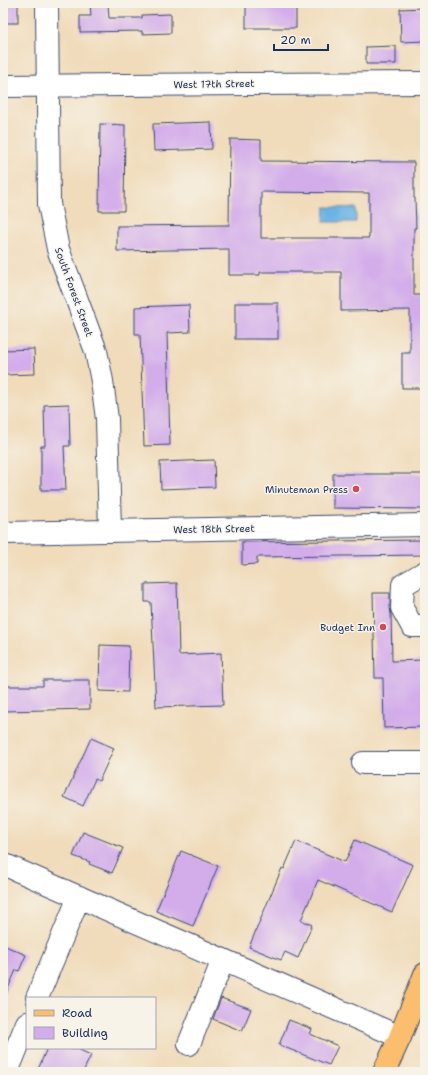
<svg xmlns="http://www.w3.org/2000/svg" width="428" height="1075" viewBox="0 0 428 1075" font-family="'Shantell Sans',sans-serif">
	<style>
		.water { fill: #6bb4e3; stroke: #4372a0 }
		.building { fill: #d3adea; fill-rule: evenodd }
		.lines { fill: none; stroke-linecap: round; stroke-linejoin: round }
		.minor-casing { stroke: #3b496c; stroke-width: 24 }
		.major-casing { stroke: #3b496c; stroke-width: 24 }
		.minor { stroke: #fff; stroke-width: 22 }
		.major { stroke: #fbbd6e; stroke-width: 22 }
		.poi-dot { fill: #d1495b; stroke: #f7f3e8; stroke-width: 1.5 }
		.labels { text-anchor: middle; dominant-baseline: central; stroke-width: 3; stroke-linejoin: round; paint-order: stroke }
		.street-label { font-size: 10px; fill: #1b2f5e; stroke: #f7f3e8 }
		.poi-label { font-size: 10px; fill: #1b2f5e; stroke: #f7f3e8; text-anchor: end }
	</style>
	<rect width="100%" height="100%" fill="#f7f3e8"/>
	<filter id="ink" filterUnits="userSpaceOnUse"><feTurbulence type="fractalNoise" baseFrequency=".025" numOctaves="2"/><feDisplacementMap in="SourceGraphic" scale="8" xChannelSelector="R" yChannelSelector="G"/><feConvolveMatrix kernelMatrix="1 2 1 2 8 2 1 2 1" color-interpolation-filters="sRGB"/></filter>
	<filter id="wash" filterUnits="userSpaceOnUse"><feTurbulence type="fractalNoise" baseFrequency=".012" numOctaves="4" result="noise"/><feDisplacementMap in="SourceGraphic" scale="16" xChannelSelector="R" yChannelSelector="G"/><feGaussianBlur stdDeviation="0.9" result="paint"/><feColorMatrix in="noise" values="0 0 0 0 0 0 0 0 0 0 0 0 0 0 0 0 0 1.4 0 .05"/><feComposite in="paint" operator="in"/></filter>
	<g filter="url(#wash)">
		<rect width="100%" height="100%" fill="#f0dbba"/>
		<!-- water -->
		<polygon class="water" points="325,207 356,208 356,222 324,222"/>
		<g id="blocks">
			<!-- building -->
			<g class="building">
				<rect x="3" y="3" width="15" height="20"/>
				<polygon points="90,3 108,3 109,18 142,18 142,15 171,14 171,33 142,34 142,31 80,32 80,16 91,16"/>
				<rect x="246" y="3" width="50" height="25"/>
				<polygon points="425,8 425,41 401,42 400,9"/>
				<polygon points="396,46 396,64 366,64 366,47"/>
				<polygon points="211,122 212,149 154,151 153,124"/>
				<polygon points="100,124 125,125 124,211 99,211"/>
				<path d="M230 139 261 140V161L414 162V198H415L416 228H414V295H425V388H402V353H410V310L341 311V272H260V275H229V249L117 251V226L229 225ZM261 192 369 193V238H261Z"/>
				<rect x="235" y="303" width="43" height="36"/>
				<polygon points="189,305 190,332 167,333 170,445 144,446 140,334 135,334 135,307"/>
				<polygon points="34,349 35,374 3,375 3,350"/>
				<polygon points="69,404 70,446 64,446 66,490 41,490 41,446 45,446 44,405"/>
				<polygon points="214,460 215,487 161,489 160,462"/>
				<polygon points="333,474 425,474 425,509 333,508"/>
				<polygon points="425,540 425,555 257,557 257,564 242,565 242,542"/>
				<polygon points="177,583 179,655 221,653 223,705 156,707 151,602 145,602 145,584"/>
				<polygon points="373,593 390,593 390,607 391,614 392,661 425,660 425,727 384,728 383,678 375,678"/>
				<polygon points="100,645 129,646 128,692 99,691"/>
				<polygon points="43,680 90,680 90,709 3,711 3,686 43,686"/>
				<polygon points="91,738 114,748 99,781 95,779 83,806 64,797"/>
				<polygon points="83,832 123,848 112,873 89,864 90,862 73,856"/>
				<polygon points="355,840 413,865 392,912 318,880 301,920 312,925 298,958 285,952 281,960 249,947 282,868 284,869 296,841 345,862"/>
				<polygon points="181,851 218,866 193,926 156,911"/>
				<polygon points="3,945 26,955 19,971 16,970 3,1000"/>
				<polygon points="221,998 251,1009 242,1031 213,1019"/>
				<polygon points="289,1020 312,1029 310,1034 338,1046 329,1065 279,1045"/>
				<polygon points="47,1048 75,1048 91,1055 83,1072 37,1072"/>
			</g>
		</g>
	</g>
	<g filter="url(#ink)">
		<use href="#blocks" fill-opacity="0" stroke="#3b496c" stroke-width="1"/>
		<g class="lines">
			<defs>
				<g id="minor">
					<polyline points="47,3 49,204 58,249 96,351 102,381 107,419 110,531"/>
					<polyline points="3,86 247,84 425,83"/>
					<polyline points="3,533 425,525"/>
					<polyline points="425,572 403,585 402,608 412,626 425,626"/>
					<polyline points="363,763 425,763"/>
					<polyline points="3,864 400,1037"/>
					<polyline points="37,998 79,897"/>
					<polyline points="189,1044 223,960"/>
					<polyline points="7,1072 27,1023"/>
				</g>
				<polyline id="major" points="384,1072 400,1037 425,974"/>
			</defs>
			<!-- minor casing -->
			<use href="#minor" class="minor-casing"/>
			<!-- major casing -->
			<use href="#major" class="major-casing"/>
			<!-- minor -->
			<use href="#minor" class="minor"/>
			<!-- major -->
			<use href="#major" class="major"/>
		</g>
	</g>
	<!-- markers -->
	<g class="poi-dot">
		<circle cx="356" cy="489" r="4"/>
		<circle cx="383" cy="627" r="4"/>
	</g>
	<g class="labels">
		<!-- street labels -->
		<g class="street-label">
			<text transform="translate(214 84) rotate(-1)">West 17th Street</text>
			<text transform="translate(74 292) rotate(70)">South Forest Street</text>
			<text transform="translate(214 529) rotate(-1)">West 18th Street</text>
		</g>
		<!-- poi labels -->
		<g class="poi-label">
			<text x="348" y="489">Minuteman Press</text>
			<text x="375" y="627">Budget Inn</text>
		</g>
	</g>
	<!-- margin -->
	<rect width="428" height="1075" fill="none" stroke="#f7f3e8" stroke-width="16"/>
	<!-- legend -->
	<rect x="26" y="997" width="130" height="52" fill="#f7f3e8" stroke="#9fa5b1"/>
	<rect x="34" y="1010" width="20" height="6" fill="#fbbd6e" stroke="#9fa5b1"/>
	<text x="62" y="1017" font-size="12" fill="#1b2f5e">Road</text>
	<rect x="34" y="1027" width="20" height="12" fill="#d3adea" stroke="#9fa5b1"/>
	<text x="62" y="1037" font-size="12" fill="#1b2f5e">Building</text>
	<!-- scale -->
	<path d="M274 44v6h54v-6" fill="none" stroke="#1b2f5e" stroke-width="2"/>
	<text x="280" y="44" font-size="12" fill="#1b2f5e" stroke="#f7f3e8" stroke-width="3" paint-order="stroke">20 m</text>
</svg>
